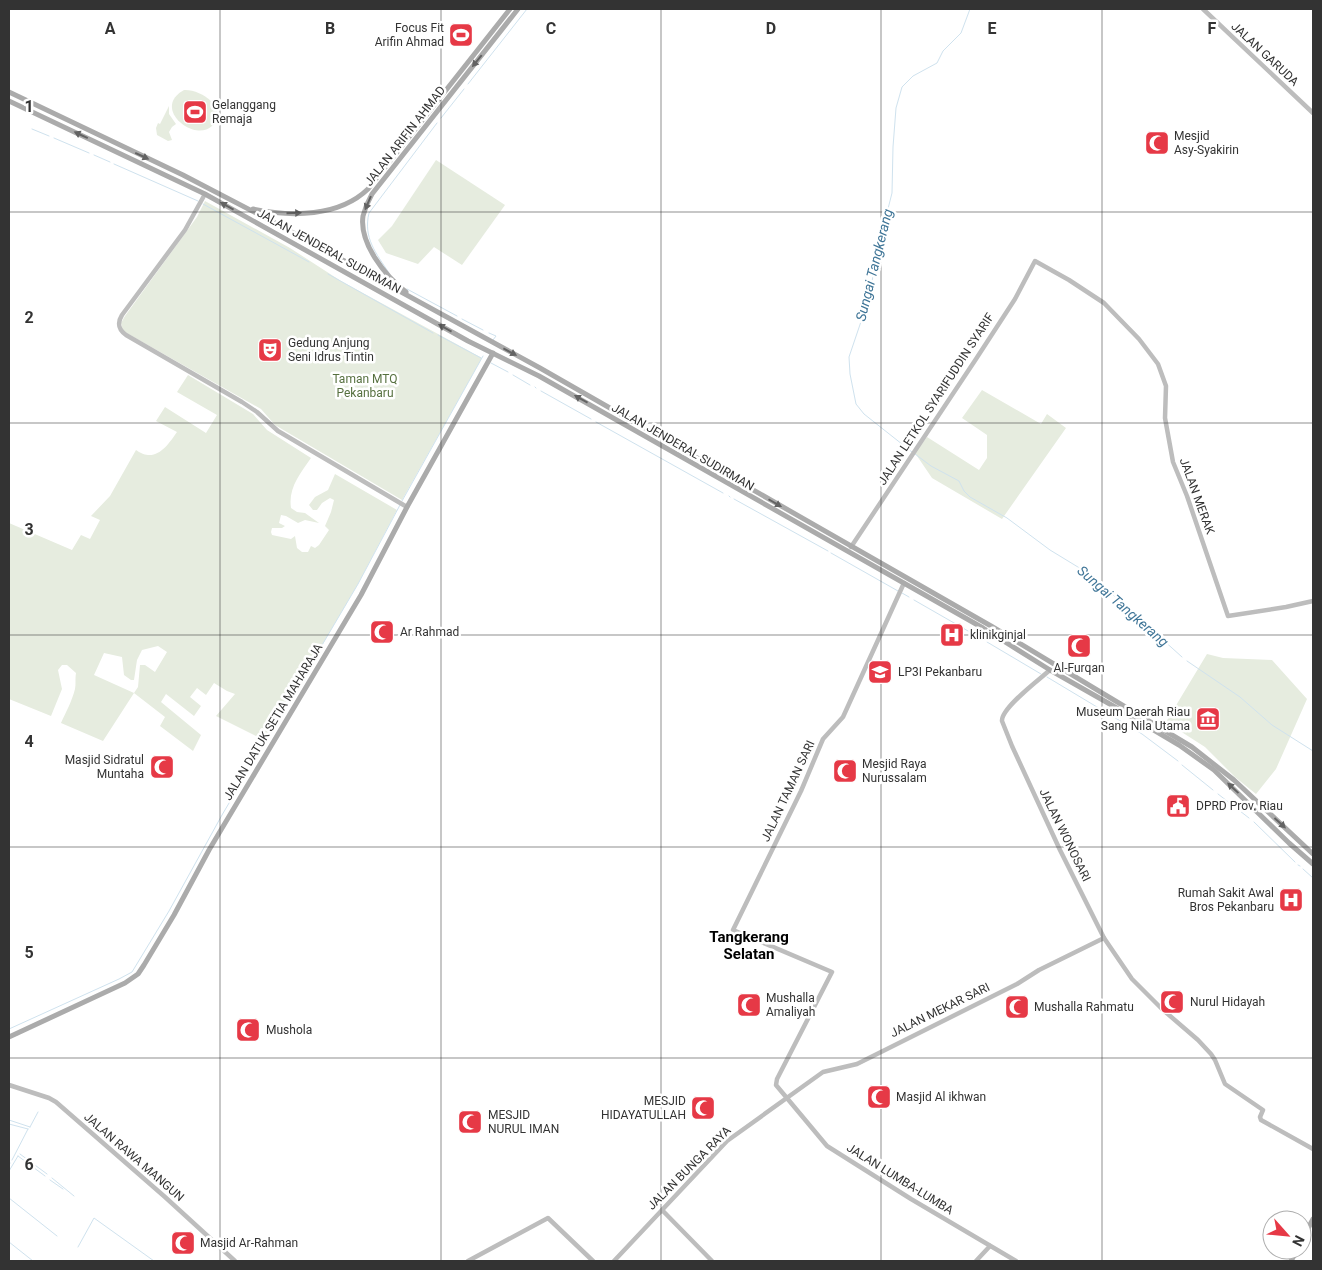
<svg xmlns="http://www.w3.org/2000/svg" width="1322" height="1270" viewBox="0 0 1322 1270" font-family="Roboto,sans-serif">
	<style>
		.green { fill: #e6ecdf; fill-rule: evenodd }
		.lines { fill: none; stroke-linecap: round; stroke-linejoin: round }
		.stream { stroke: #cfe2ee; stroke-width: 1 }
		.secondary { stroke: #bdbdbd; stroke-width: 4.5 }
		.primary { stroke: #ababab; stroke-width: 5 }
		.oneway { fill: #636363 }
		.grid { fill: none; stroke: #333; stroke-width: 1; stroke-opacity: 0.55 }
		.labels { text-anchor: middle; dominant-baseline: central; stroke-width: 5; stroke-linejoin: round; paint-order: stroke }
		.poi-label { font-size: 12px; fill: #333; stroke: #fff; text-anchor: start }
		.street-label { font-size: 12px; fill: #333; stroke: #fff }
		.park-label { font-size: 12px; fill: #56703f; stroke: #fff }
		.water-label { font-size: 14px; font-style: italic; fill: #3f7597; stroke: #fff }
		.quarter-label { font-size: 15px; font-weight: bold; fill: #000; stroke: #fff }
		.grid-label { font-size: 16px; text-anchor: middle; font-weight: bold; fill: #333; stroke: #fff; stroke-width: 5; stroke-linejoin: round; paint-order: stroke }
	</style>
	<rect width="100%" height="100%" fill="#fff"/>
	<!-- green -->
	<g class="green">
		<path d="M184 90C201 89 229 108 212 126 194 143 151 108 184 90Z"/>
		<polygon points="169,106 169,114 176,124 172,127 169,132 172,140 168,141 157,135 156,128 158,123 160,124"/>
		<polygon points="436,160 505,205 462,265 434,247 418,264 386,253 378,240 392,226"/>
		<polygon points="205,201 290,248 341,281 482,358 402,500 275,425 261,409 123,331 121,323 125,316 197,217"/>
		<path d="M188 375 253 414 267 430 311 458C300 474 288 488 291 508L297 512 305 513 319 523 305 520 298 523 286 516 281 515 279 523 285 526 282 528H272L271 532 272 535 291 539 295 536 297 548 302 552H308L311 546 315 548 319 545 329 530 325 526 331 512 334 500 330 498 322 503 317 510H313L309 505 315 497 328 490 335 474 397 510 358 584 266 741 216 716 235 694 227 691 214 683 206 695 197 688 190 697 201 706 194 716 166 694 161 702 201 735 193 751 160 726 165 717 134 693 103 741 61 723C66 712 72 701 75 689 76 684 75 679 76 673L67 665H62L58 670 62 689 51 716 9 699V523L72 550 81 535 90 539 100 520 91 516 110 496 136 450C139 452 144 455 148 455 161 456 170 442 177 432L156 421 165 407 206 433 217 415 177 392ZM158 646 167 652 155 672 145 665H140L138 687 134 693 94 675 104 653 122 657 124 675 131 680H134L137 660 142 650Z"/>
		<polygon points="982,390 1041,424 1047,414 1066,428 1002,519 932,478 915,453 927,437 979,470 987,458 987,435 962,418"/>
		<polygon points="1207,654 1223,658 1272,660 1307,699 1276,769 1256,794 1235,777 1205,747 1166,722"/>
	</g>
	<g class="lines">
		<!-- stream -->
		<g class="stream">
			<polyline points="468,84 527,9"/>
			<polyline points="441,118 464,89"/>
			<polyline points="32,129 49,136"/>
			<polyline points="54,138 89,153"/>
			<polyline points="94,155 110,162"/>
			<polyline points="114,164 198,201"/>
			<polyline points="203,204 309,262"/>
			<path d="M389 273C376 253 363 238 369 213L437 123"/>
			<polyline points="328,274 433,333"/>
			<polyline points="407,289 457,316"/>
			<polyline points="462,319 483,330"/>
			<polyline points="489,333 496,336 493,340"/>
			<polyline points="438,335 481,358"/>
			<polyline points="491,363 508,372"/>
			<polyline points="513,375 530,385"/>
			<polyline points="535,387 536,388"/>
			<polyline points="541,391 591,419"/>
			<polyline points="596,422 723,493"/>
			<polyline points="912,452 864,414 856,404 850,374 849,357 870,295 876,256 892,193 893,147 896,108 902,87 913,76 937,63 943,51 961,33 970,9"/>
			<polyline points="915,454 931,466 959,481 964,491 970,497 1007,518 1050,550 1091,575 1182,657"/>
			<polyline points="729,496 730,497"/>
			<polyline points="734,499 828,551"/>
			<polyline points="402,501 483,356"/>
			<polyline points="831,553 898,591"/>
			<polyline points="902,593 909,597"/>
			<polyline points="914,600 982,639"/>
			<polyline points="987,642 1041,674"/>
			<polyline points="1187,661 1240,697 1272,725 1313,751"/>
			<polyline points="1047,677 1142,734 1178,761"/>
			<polyline points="1182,765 1213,790"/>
			<polyline points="1218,794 1249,818"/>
			<polyline points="1254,822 1295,862"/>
			<polyline points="1298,865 1300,866"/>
			<polyline points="1303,869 1313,878"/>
			<polyline points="9,1029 119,979 132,972 169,911 222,815 358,584 400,505"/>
			<polyline points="9,1120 30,1127"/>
			<polyline points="9,1124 28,1129"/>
			<polyline points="30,1127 38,1112"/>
			<polyline points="20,1154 47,1174"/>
			<polyline points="18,1156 45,1176"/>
			<polyline points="12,1160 28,1129"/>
			<polyline points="9,1166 10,1163"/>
			<polyline points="9,1171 18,1156"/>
			<polyline points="52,1178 74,1196"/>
			<polyline points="50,1180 63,1189"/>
			<polyline points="9,1198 57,1236"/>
			<polyline points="9,1242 33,1261"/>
			<polyline points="78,1247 94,1218 154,1261"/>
		</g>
		<!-- secondary -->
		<g class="secondary">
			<polyline points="1203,9 1313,113"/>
			<path d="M205 194 185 230 122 315C117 323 118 329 126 335L242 402 257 412 278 431 407 507"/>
			<polyline points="851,547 976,359 1015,299 1035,261 1069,280 1104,303 1139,339 1158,364 1166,386 1165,418 1173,462 1187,496 1228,616 1286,607 1313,601"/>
			<polyline points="904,583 843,717 823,739 801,791 733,930 832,972 777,1079 776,1085 827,1146 911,1199 1016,1261"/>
			<path d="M1050 670C1040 679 1001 708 1002 721L1012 746 1060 850 1104 938 1132 979 1162 1009 1198 1040 1211 1054 1215 1060 1225 1084 1263 1110 1260 1117 1261 1120 1313 1149"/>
			<polyline points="9,1085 49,1098 56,1102 165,1197 235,1261"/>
			<polyline points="662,1210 712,1261"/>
			<polyline points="468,1261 548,1218 593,1261"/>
			<polyline points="614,1261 727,1141 823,1072 857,1064 1017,984 1039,970 1104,938"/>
			<polyline points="976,1261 990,1246"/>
		</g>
		<!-- primary -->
		<g class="primary">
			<polyline points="9,92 183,175 277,224 540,368 991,626 1192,747 1234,780 1313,854"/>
			<polyline points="9,101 205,194 468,341 539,376 983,628 1050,670 1115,707 1179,745 1214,770 1289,843 1313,864"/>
			<path d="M253 209C291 217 339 217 368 189L510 9"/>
			<path d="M406 292C385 276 359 243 363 216 365 208 368 201 372 194L518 9"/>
			<polyline points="9,1037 125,983 138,974 144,965 174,915 209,850 361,595 407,507 493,353"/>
			<polyline points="1302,1240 1313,1219"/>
			<polyline points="1291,1261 1297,1250"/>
		</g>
	</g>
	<!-- one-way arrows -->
	<defs><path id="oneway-solid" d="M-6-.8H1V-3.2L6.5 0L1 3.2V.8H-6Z" transform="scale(1.25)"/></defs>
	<g class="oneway">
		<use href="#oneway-solid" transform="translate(477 61) rotate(129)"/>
		<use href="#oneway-solid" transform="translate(81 135) rotate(-155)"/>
		<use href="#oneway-solid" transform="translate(142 156) rotate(25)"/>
		<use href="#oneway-solid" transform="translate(368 203) rotate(113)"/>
		<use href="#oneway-solid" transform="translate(227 206) rotate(-151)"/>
		<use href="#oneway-solid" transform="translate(294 213) rotate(-2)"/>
		<use href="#oneway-solid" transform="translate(445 328) rotate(-151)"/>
		<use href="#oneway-solid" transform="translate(510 352) rotate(28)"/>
		<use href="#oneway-solid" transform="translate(581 399) rotate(-151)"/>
		<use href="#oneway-solid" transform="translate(775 503) rotate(30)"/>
		<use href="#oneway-solid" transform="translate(1233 788) rotate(-137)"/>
		<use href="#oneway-solid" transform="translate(1280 823) rotate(42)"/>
	</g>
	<!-- grid -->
	<path class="grid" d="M220 9V1261M441 9V1261M661 9V1261M881 9V1261M1102 9V1261M9 212H1313M9 423H1313M9 635H1313M9 847H1313M9 1058H1313"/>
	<!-- icons -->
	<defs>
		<symbol id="stadium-square" viewBox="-11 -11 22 22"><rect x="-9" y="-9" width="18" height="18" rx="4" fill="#e63946" stroke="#fff"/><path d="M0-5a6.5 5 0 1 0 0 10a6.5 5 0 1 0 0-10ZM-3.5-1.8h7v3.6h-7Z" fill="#fff"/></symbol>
		<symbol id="mosque-square" viewBox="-11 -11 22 22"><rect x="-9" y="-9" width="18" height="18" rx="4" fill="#e63946" stroke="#fff"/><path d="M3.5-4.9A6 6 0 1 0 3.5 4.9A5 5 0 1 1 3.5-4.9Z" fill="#fff"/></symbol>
		<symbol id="theatre-square" viewBox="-11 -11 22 22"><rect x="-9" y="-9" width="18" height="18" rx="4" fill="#e63946" stroke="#fff"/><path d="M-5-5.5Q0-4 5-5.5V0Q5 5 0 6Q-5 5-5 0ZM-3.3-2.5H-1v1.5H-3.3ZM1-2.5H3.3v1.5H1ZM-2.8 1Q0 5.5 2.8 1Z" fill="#fff"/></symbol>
		<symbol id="hospital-square" viewBox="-11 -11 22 22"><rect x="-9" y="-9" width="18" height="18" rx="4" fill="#e63946" stroke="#fff"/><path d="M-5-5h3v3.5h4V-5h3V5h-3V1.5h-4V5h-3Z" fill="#fff"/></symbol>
		<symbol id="university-square" viewBox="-11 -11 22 22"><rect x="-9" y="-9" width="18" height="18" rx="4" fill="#e63946" stroke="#fff"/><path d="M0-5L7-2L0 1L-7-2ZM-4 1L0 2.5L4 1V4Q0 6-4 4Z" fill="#fff"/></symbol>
		<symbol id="museum-square" viewBox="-11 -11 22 22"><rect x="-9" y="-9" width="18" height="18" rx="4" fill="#e63946" stroke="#fff"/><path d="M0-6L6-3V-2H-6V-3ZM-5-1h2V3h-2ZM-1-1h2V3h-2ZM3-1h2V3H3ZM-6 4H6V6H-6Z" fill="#fff"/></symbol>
		<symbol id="civic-square" viewBox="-11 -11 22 22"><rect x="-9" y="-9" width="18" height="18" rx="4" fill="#e63946" stroke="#fff"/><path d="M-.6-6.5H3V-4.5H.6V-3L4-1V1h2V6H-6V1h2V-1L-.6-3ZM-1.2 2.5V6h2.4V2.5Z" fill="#fff"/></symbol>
	</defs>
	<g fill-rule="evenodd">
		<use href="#stadium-square" x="447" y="21" width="28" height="28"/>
		<use href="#stadium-square" x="181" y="98" width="28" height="28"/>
		<use href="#mosque-square" x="1143" y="129" width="28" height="28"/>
		<use href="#theatre-square" x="256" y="336" width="28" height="28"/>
		<use href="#mosque-square" x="368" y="618" width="28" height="28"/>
		<use href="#hospital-square" x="938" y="621" width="28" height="28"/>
		<use href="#mosque-square" x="1065" y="632" width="28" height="28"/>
		<use href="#university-square" x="866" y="658" width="28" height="28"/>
		<use href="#museum-square" x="1194" y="705" width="28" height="28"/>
		<use href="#mosque-square" x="148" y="753" width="28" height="28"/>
		<use href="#mosque-square" x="831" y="757" width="28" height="28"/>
		<use href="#civic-square" x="1164" y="792" width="28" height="28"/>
		<use href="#hospital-square" x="1277" y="886" width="28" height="28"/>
		<use href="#mosque-square" x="1158" y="988" width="28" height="28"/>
		<use href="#mosque-square" x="735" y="991" width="28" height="28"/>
		<use href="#mosque-square" x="1003" y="993" width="28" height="28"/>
		<use href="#mosque-square" x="234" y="1016" width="28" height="28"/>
		<use href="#mosque-square" x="865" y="1083" width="28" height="28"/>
		<use href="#mosque-square" x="689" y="1094" width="28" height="28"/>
		<use href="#mosque-square" x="456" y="1108" width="28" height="28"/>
		<use href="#mosque-square" x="169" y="1229" width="28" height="28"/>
	</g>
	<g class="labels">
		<!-- poi labels -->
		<g class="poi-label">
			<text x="444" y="28" text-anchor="end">Focus Fit<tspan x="444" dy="14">Arifin Ahmad</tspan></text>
			<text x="212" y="105">Gelanggang<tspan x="212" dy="14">Remaja</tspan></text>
			<text x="1174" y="136">Mesjid<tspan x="1174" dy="14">Asy-Syakirin</tspan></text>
			<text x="288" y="343">Gedung Anjung<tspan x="288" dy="14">Seni Idrus Tintin</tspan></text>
			<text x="400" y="632">Ar Rahmad</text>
			<text x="970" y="635">klinikginjal</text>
			<text x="1079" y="668" text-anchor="middle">Al-Furqan</text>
			<text x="898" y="672">LP3I Pekanbaru</text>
			<text x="1190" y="712" text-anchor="end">Museum Daerah Riau<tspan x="1190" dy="14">Sang Nila Utama</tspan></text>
			<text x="144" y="760" text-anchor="end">Masjid Sidratul<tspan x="144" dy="14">Muntaha</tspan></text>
			<text x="862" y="764">Mesjid Raya<tspan x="862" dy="14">Nurussalam</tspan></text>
			<text x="1196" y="806">DPRD Prov. Riau</text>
			<text x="1274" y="893" text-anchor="end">Rumah Sakit Awal<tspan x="1274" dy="14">Bros Pekanbaru</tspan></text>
			<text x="766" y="998">Mushalla<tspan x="766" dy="14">Amaliyah</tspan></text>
			<text x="1190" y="1002">Nurul Hidayah</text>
			<text x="1034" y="1007">Mushalla Rahmatu</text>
			<text x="266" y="1030">Mushola</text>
			<text x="896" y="1097">Masjid Al ikhwan</text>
			<text x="686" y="1101" text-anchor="end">MESJID<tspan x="686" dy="14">HIDAYATULLAH</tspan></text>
			<text x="488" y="1115">MESJID<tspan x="488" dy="14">NURUL IMAN</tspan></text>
			<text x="200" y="1243">Masjid Ar-Rahman</text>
		</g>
		<!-- street labels -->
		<g class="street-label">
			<text transform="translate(1265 54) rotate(43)">JALAN GARUDA</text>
			<text transform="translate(405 136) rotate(-52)">JALAN ARIFIN AHMAD</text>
			<text transform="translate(329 251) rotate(29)">JALAN JENDERAL SUDIRMAN</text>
			<text transform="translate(936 399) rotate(-57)">JALAN LETKOL SYARIFUDDIN SYARIF</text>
			<text transform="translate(683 447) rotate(30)">JALAN JENDERAL SUDIRMAN</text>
			<text transform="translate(1197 496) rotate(70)">JALAN MERAK</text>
			<text transform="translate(273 722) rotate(-59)">JALAN DATUK SETIA MAHARAJA</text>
			<text transform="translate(788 791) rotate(-65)">JALAN TAMAN SARI</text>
			<text transform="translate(1065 835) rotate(64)">JALAN WONOSARI</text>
			<text transform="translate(940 1010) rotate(-26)">JALAN MEKAR SARI</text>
			<text transform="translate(134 1157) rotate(41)">JALAN RAWA MANGUN</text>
			<text transform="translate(689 1168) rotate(-45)">JALAN BUNGA RAYA</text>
			<text transform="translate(900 1179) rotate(32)">JALAN LUMBA-LUMBA</text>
		</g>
		<!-- park labels -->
		<g class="park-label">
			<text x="365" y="379">Taman MTQ<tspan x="365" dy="14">Pekanbaru</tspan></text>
		</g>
		<!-- water labels -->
		<g class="water-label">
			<text transform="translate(874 265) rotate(-76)">Sungai Tangkerang</text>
			<text transform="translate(1123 606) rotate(41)">Sungai Tangkerang</text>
		</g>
		<!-- quarter labels -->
		<g class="quarter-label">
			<text x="749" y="937">Tangkerang<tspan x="749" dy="17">Selatan</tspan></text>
		</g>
	</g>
	<g class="grid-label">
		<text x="110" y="34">A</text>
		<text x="330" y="34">B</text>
		<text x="551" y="34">C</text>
		<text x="771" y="34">D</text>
		<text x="992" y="34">E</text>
		<text x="1212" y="34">F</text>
		<text x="29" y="112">1</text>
		<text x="29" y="323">2</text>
		<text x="29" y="535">3</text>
		<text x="29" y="747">4</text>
		<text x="29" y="958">5</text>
		<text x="29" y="1170">6</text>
	</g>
	<!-- border -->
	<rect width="1322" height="1270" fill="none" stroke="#333333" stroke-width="20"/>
	<!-- north arrow -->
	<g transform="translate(1287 1235) rotate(117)"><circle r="24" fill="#ffffff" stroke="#adadad"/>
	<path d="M0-4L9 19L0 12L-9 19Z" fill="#e63946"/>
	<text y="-8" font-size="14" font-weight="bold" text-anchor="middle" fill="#333333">N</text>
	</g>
</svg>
